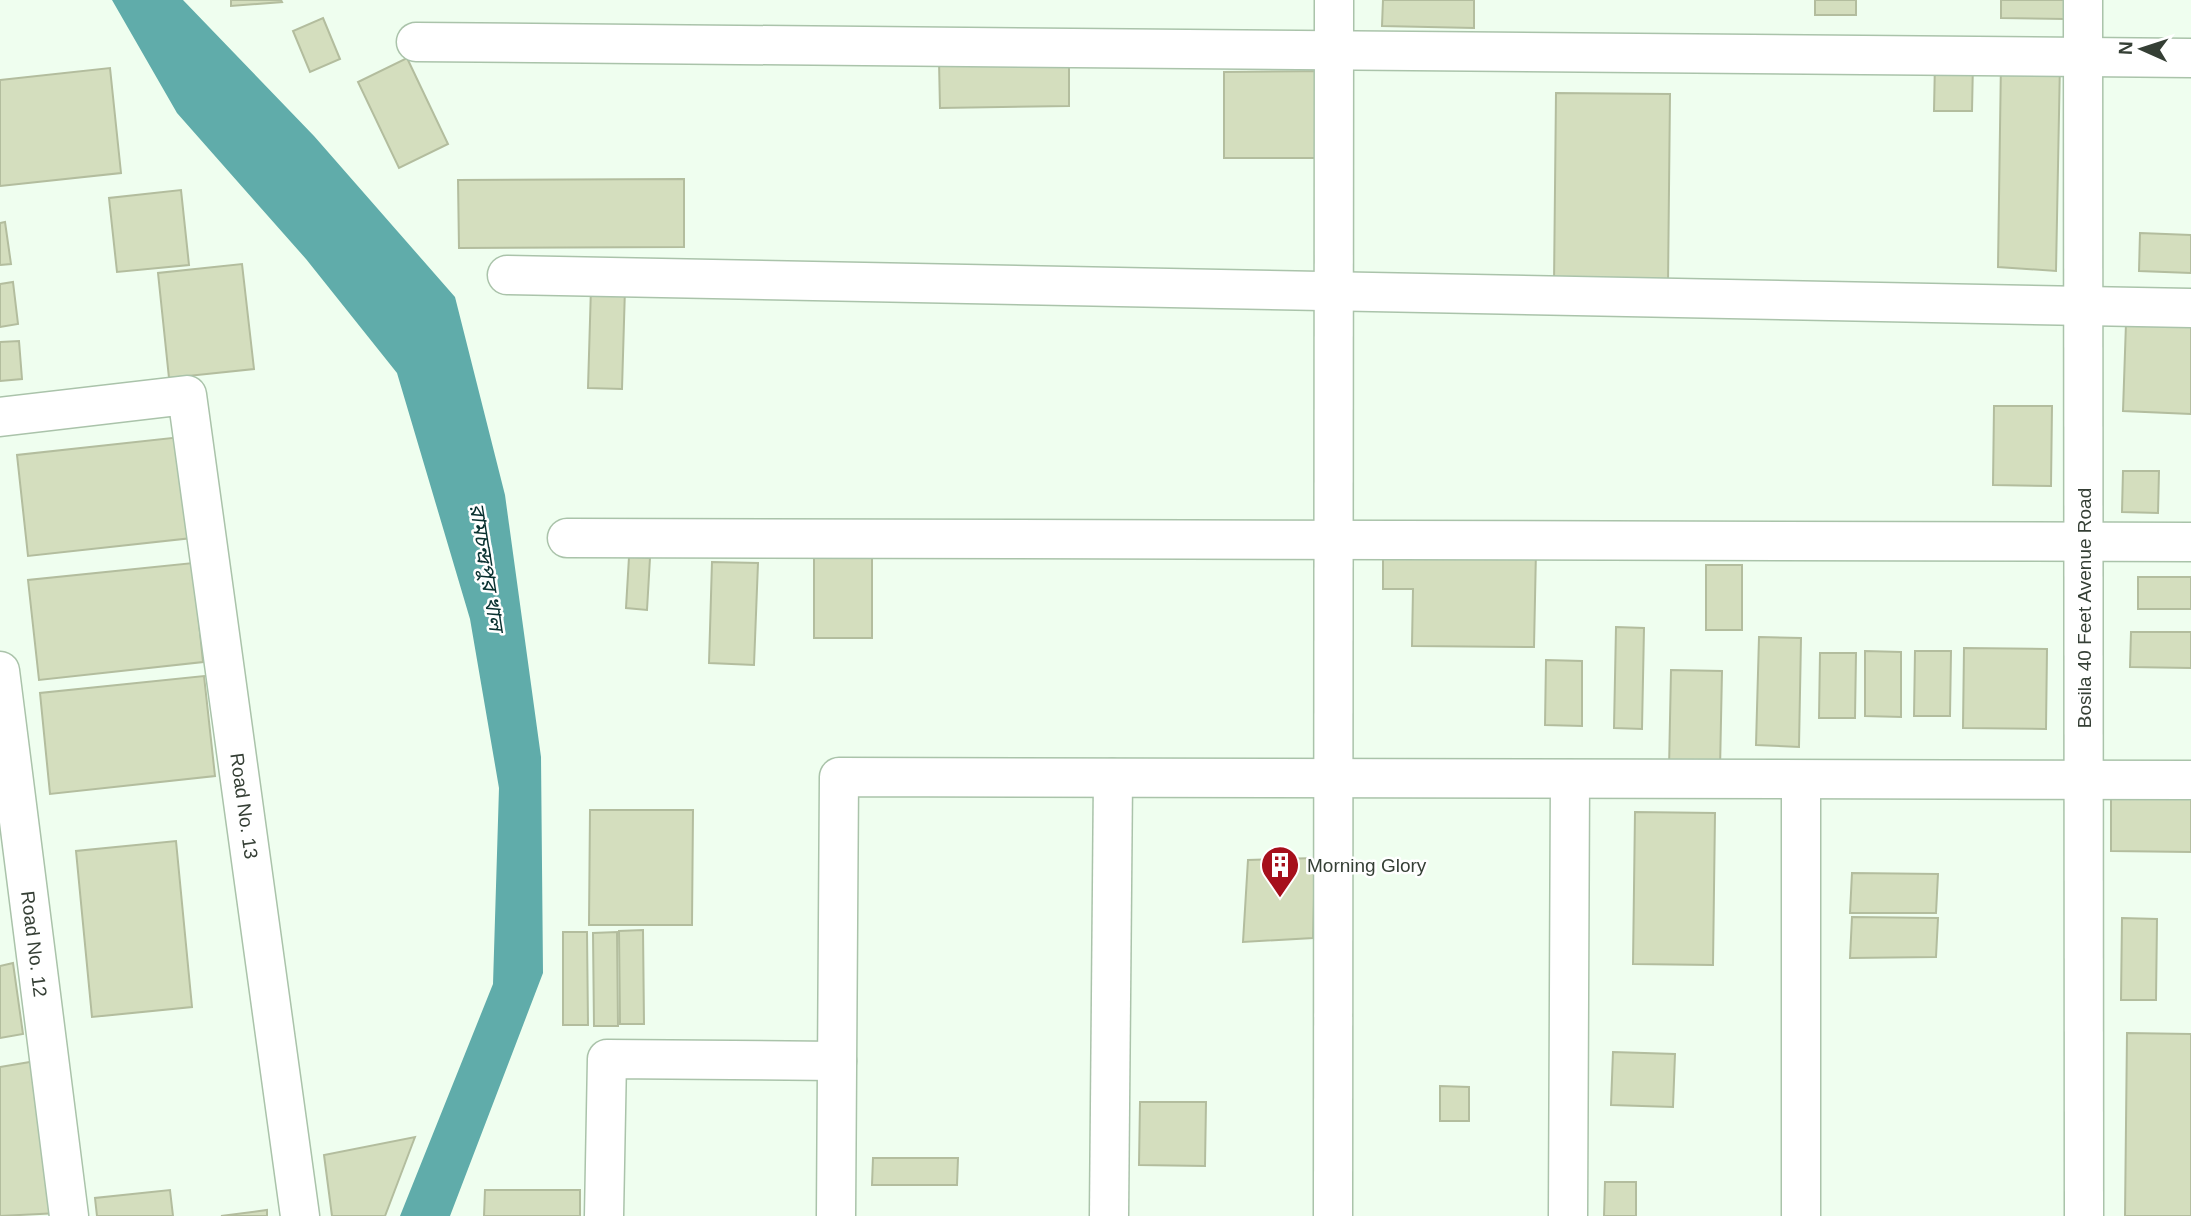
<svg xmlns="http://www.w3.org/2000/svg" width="2191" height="1216" viewBox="0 0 2191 1216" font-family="Helvetica,'Noto Sans Bengali',sans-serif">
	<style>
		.water { fill: #60acaa }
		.building { fill: #d4debe; stroke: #b3bd9e; stroke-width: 2 }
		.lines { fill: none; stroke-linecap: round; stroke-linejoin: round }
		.minor-casing { stroke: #aac3aa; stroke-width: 41 }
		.tertiary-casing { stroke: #aac3aa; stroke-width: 41 }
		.minor { stroke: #fff; stroke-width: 38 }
		.tertiary { stroke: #fff; stroke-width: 38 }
		.labels { text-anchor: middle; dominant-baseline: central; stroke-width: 5; stroke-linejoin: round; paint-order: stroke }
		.street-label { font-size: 19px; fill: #353f35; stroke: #fff }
		.poi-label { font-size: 19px; fill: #353f35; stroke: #fff; text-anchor: start }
		.water-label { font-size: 21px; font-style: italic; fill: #08302f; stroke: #fff }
	</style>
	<rect width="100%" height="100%" fill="#effeef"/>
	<!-- water -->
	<polygon class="water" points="112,0 183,0 314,136 455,297 505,495 541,757 543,973 450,1216 400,1216 493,984 499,788 470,619 397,373 306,259 177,113"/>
	<!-- building -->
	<g class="building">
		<polygon points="231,0 281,0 282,2 231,6"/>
		<polygon points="1383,0 1474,0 1474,28 1382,26"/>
		<rect x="1815" y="0" width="41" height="15"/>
		<polygon points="2001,0 2065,0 2064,19 2001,18"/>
		<polygon points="323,18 340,59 310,72 293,31"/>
		<polygon points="407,58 448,144 399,168 358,82"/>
		<polygon points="1069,59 1069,106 940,108 939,61"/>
		<polygon points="2001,60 2060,62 2056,271 1998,267"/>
		<polygon points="1935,61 1973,62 1972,111 1934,111"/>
		<polygon points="110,68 121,173 0,186 0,80"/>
		<polygon points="1335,71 1335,158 1224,158 1224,72"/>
		<polygon points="1556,93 1670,94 1668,285 1554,284"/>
		<polygon points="684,179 684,247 459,248 458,180"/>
		<polygon points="181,190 189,265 117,272 109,198"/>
		<polygon points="5,222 11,264 0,265 0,223"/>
		<polygon points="2140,233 2191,235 2191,273 2139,271"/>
		<polygon points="242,264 254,369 169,378 158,273"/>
		<polygon points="13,282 18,324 0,327 0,284"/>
		<polygon points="591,287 625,288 622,389 588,388"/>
		<polygon points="2126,323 2191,326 2191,414 2123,411"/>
		<polygon points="19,341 22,379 0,381 0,342"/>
		<polygon points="1994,406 2052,406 2051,486 1993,485"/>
		<polygon points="181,437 192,538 28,556 17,455"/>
		<polygon points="2123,471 2159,471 2158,513 2122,512"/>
		<rect x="814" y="543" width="58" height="95"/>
		<polygon points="1383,548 1536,550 1534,647 1412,646 1413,589 1383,589"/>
		<polygon points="629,557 650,558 647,610 626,608"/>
		<polygon points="712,562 758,563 754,665 709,663"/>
		<polygon points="193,563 203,662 39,680 28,580"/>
		<rect x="1706" y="565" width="36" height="65"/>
		<rect x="2138" y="577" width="53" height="32"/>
		<polygon points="1616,627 1644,628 1642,729 1614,728"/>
		<polygon points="2131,632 2191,632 2191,668 2130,667"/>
		<polygon points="1759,637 1801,638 1799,747 1756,745"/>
		<polygon points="1964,648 2047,649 2046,729 1963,728"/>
		<polygon points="1865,651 1901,652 1901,717 1865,716"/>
		<polygon points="1915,651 1951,651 1950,716 1914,716"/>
		<polygon points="1820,653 1856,653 1855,718 1819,718"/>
		<polygon points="1546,660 1582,661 1582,726 1545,725"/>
		<polygon points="1671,670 1722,671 1720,770 1669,769"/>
		<polygon points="204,676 215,776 50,794 40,693"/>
		<polygon points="2111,769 2191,770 2191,852 2111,851"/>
		<polygon points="590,810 693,810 692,925 589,925"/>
		<polygon points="1635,812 1715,813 1713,965 1633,964"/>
		<polygon points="176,841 192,1007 92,1017 76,851"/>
		<polygon points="1315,858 1313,938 1243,942 1248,860"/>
		<polygon points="1852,873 1938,874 1936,913 1850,913"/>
		<polygon points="1852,917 1938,918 1936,957 1850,958"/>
		<polygon points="2122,918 2157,919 2156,1000 2121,1000"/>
		<polygon points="643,930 644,1024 620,1024 619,931"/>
		<polygon points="563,932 587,932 588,1025 563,1025"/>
		<polygon points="617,932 618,1026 594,1026 593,933"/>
		<polygon points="13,963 23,1034 0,1038 0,966"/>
		<polygon points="2127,1033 2191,1034 2191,1216 2125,1216"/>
		<polygon points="1613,1052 1675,1054 1673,1107 1611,1105"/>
		<polygon points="36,1061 59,1213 0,1216 0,1067"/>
		<polygon points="1440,1086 1469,1087 1469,1121 1440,1121"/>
		<polygon points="1140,1102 1206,1102 1205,1166 1139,1165"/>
		<polygon points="415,1137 385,1216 332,1216 324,1155"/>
		<polygon points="873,1158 958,1158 957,1185 872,1185"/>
		<polygon points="1605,1182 1636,1182 1636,1216 1604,1216"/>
		<polygon points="170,1190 173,1216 97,1216 95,1198"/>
		<polygon points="485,1190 580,1190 580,1216 484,1216"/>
		<polygon points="267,1210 267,1216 221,1216"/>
	</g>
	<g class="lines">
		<defs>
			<g id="minor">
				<polyline points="416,42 2191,58"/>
				<polyline points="507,275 2191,308"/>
				<polyline points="0,417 187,395 300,1216"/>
				<polyline points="567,538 2191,542"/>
				<polyline points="0,671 69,1216"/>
				<polyline points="1801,780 1801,1216"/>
				<polyline points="604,1216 607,1059 837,1061"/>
				<polyline points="836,1216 839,777 2191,780"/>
				<polyline points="1109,1216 1113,778"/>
				<polyline points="1333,1216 1334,0"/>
				<polyline points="1568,1216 1570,779"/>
			</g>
			<polyline id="tertiary" points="2083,0 2084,1216"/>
		</defs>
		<!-- minor casing -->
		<use href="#minor" class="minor-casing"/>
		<!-- tertiary casing -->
		<use href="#tertiary" class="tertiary-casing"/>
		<!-- minor -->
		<use href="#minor" class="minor"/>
		<!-- tertiary -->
		<use href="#tertiary" class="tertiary"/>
	</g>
	<!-- icons -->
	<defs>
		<symbol id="building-pin" viewBox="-11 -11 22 30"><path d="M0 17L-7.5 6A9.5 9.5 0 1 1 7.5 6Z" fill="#a60f1b" stroke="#fff"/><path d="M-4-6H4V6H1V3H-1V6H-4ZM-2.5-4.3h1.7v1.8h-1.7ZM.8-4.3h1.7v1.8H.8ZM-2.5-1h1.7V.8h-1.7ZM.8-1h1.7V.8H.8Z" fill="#fff"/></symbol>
	</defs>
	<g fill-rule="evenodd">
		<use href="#building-pin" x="1258" y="843" width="44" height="60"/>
	</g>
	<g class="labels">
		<!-- street labels -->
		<g class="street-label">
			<text transform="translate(2084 608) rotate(-90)">Bosila 40 Feet Avenue Road</text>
			<text transform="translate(244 806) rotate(82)">Road No. 13</text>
			<text transform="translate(34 944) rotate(83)">Road No. 12</text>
		</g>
		<!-- poi labels -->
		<g class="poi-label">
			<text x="1307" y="865">Morning Glory</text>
		</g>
		<!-- water labels -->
		<g class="water-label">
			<text transform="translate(487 567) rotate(81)">রামচন্দ্রপুর খাল</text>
		</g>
	</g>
	<!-- north arrow -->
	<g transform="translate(2142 49) rotate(273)" stroke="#ffffff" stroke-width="5" paint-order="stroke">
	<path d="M0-5L12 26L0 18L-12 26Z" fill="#353f35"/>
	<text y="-10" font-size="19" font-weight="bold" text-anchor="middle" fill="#353f35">N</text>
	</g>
</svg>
